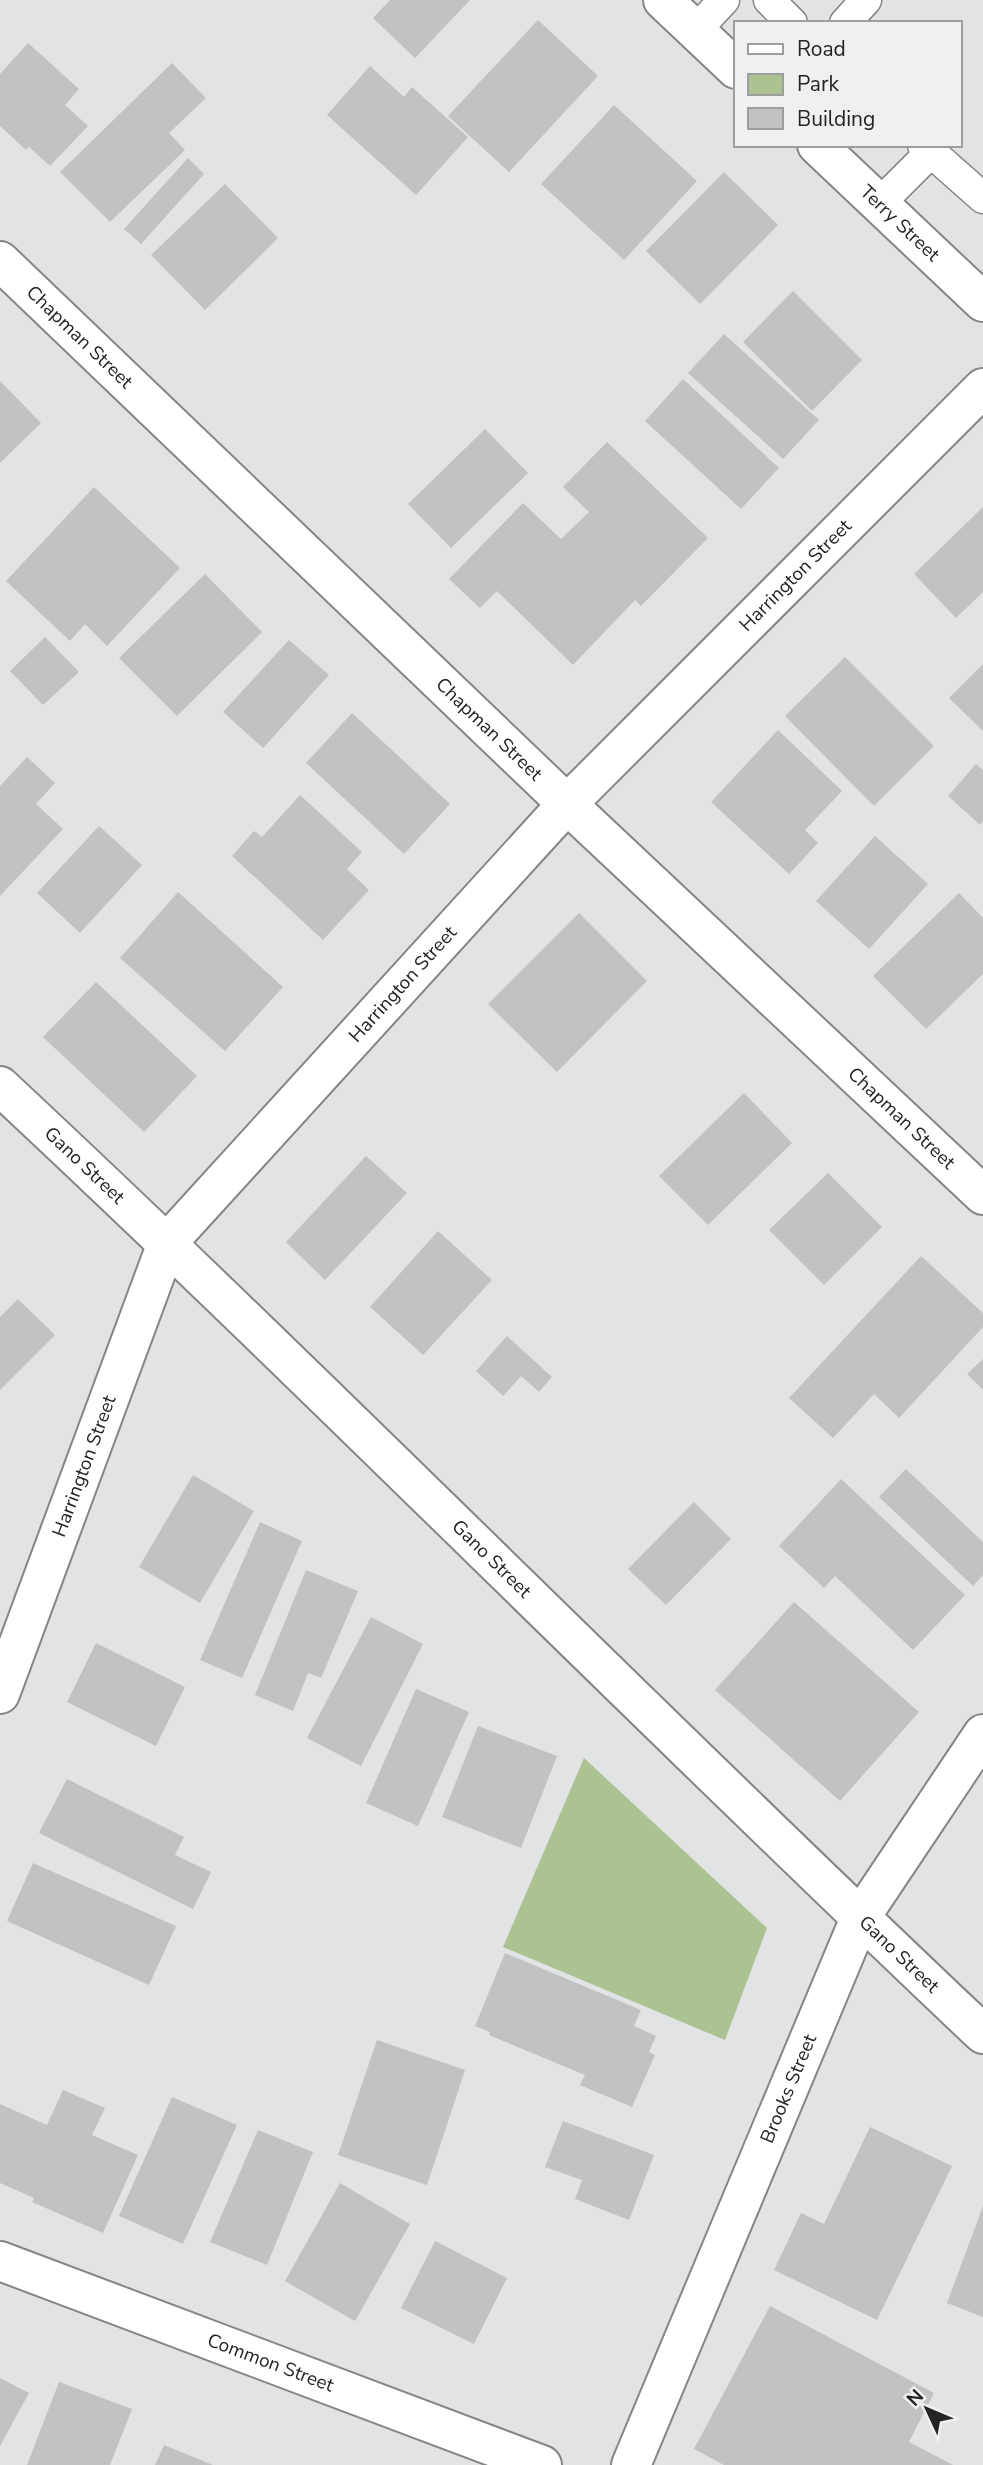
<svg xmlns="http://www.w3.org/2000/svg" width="983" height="2465" viewBox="0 0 983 2465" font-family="'Nunito Sans',sans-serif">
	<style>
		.green { fill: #adc293 }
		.building { fill: #c1c2c3 }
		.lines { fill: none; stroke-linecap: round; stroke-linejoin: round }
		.service-casing { stroke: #848586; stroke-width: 33 }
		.minor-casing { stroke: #848586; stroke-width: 42 }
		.service { stroke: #fff; stroke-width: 30 }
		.minor { stroke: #fff; stroke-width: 38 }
		.labels { text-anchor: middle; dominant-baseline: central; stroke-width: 7; stroke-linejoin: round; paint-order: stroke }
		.street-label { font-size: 19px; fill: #242425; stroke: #eff0f1 }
	</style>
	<rect width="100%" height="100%" fill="#e2e3e4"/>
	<!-- green -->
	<polygon class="green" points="584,1758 767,1928 725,2040 503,1947"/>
	<!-- building -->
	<g class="building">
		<polygon points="390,0 470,0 415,58 373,18"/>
		<polygon points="538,20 598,76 509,172 448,116"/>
		<polygon points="28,43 79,89 65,105 88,126 50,166 29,147 26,150 0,126 0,74"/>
		<polygon points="172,63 206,98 169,133 185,150 110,222 60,172"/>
		<polygon points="370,66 404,97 412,87 468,137 416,195 327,115"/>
		<polygon points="614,105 697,181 624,260 541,184"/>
		<polygon points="188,158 204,174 141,244 124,229"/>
		<polygon points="724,172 778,225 700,304 646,251"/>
		<polygon points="225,184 278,238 205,310 151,255"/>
		<polygon points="793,291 862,360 812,411 743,342"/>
		<polygon points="724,334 819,420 783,459 688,373"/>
		<polygon points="683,379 779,468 741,509 645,421"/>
		<polygon points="0,381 41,423 0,463"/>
		<polygon points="485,429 528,473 451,548 408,504"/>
		<polygon points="607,442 708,538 641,606 635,600 573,665 497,591 480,608 449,579 523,503 561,539 589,512 563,487"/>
		<polygon points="94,487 180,568 107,646 85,624 70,641 6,581"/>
		<polygon points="983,507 983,592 956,618 914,574"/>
		<polygon points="205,574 262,632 177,716 119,658"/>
		<polygon points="45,637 79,672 43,705 10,671"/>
		<polygon points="289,640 329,675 263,748 223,712"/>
		<polygon points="845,657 934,746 874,806 785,716"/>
		<polygon points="983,664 983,731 949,698"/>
		<polygon points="352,713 450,804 404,854 306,763"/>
		<polygon points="778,730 842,791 805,830 818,843 789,874 711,802"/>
		<polygon points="27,757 55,783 36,804 63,829 0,896 0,786"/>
		<polygon points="976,764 983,770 983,821 980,825 948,796"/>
		<polygon points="300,795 362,852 347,869 369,890 323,940 232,856 254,831 262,837"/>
		<polygon points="99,826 142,865 80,933 37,893"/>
		<polygon points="875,836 928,884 869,949 816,901"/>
		<polygon points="178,892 283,987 225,1051 120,958"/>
		<polygon points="959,893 983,918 983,974 926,1029 873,976"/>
		<polygon points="579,913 647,981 557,1072 488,1004"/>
		<polygon points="96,982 197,1076 144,1132 43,1037"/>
		<polygon points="744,1093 792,1143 708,1225 659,1176"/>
		<polygon points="366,1156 407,1193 325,1280 286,1242"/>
		<polygon points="828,1173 882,1227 824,1285 769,1230"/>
		<polygon points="438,1231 492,1280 423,1355 370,1307"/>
		<polygon points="921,1256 983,1313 983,1327 899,1418 874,1394 833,1438 789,1398"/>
		<polygon points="18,1299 55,1335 0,1390 0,1317"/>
		<polygon points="507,1336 552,1377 539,1392 521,1376 503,1396 476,1371"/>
		<polygon points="983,1359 983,1390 967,1374"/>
		<polygon points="906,1469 983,1542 983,1575 973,1586 879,1497"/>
		<polygon points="193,1475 254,1511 200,1603 139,1567"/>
		<polygon points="841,1479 965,1595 913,1650 835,1576 824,1588 779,1546"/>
		<polygon points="694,1502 731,1539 666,1605 628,1569"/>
		<polygon points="260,1522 302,1541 242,1678 200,1660"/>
		<polygon points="306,1570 358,1591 321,1678 308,1673 293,1711 255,1695"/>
		<polygon points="794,1602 919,1712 840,1801 715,1690"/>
		<polygon points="371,1617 423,1644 361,1766 307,1738"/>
		<polygon points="96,1643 185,1687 156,1746 67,1702"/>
		<polygon points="416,1689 469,1712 418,1826 366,1803"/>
		<polygon points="478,1726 557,1756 521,1848 442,1817"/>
		<polygon points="67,1779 184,1837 175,1855 211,1872 193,1909 39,1833"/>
		<polygon points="33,1863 176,1926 149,1985 7,1921"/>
		<polygon points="505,1953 641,2010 634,2026 656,2036 649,2052 655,2055 632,2107 580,2085 585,2075 489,2035 490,2032 475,2026"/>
		<polygon points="377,2040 465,2070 427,2185 338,2155"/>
		<polygon points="63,2090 105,2108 92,2135 138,2155 103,2233 32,2202 34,2198 0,2183 0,2104 47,2125"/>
		<polygon points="172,2097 237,2125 183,2244 119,2216"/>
		<polygon points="563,2121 654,2155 629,2220 575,2199 582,2180 545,2167"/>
		<polygon points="870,2127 952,2166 877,2320 774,2270 801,2213 824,2224"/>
		<polygon points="258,2130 313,2152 267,2265 210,2242"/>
		<polygon points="340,2183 410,2224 355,2321 285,2281"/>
		<polygon points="983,2206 983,2317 947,2303"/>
		<polygon points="435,2241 507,2278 474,2344 401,2308"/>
		<polygon points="770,2306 934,2393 909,2442 953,2465 724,2465 694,2449"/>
		<polygon points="0,2378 29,2393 0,2446"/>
		<polygon points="59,2382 132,2409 110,2465 27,2465"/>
		<polygon points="164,2445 213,2465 155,2465"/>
	</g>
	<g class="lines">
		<defs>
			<g id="service">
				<polyline points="769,0 792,23"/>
				<polyline points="845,23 866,0"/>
				<polyline points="695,31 724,0"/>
				<polyline points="931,152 983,198"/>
				<polyline points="879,204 931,152 923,145"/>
			</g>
			<g id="minor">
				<polyline points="663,0 736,69"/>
				<path id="s1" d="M817 145 983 302"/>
				<path id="s2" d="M0 261 567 804 983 1195"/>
				<path id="s3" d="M0 1086C333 1397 652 1722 983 2034"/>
				<path id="s4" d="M0 1694 167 1243 567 804 983 388"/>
				<path id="s5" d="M0 2261 542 2465"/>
				<path id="s6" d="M631 2465 860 1918 983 1734"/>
			</g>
		</defs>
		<!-- service casing -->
		<use href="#service" class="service-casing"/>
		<!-- minor casing -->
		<use href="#minor" class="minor-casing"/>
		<!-- service -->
		<use href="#service" class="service"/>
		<!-- minor -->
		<use href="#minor" class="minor"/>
	</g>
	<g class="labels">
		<!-- street labels -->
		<g class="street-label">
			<text stroke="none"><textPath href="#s1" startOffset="114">Terry Street</textPath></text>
			<text stroke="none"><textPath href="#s2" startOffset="110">Chapman Street</textPath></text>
			<text stroke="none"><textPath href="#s4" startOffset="1398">Harrington Street</textPath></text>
			<text stroke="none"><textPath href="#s2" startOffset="677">Chapman Street</textPath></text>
			<text stroke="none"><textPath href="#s4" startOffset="831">Harrington Street</textPath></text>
			<text stroke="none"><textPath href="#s2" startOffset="1244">Chapman Street</textPath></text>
			<text stroke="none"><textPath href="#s3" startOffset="116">Gano Street</textPath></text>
			<text stroke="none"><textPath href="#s4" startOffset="243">Harrington Street</textPath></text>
			<text stroke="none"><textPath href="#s3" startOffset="682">Gano Street</textPath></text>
			<text stroke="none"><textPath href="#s3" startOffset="1250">Gano Street</textPath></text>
			<text stroke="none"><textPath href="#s6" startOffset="408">Brooks Street</textPath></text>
			<text stroke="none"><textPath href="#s5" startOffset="289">Common Street</textPath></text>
		</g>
	</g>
	<!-- legend -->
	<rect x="734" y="21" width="228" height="126" fill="#eff0f1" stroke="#9e9e9f" stroke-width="2"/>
	<rect x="748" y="44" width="35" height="10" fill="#ffffff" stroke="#9e9e9f" stroke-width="2"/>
	<text x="797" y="56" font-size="21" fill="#242425">Road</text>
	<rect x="748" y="74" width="35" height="21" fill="#adc293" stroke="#9e9e9f" stroke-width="2"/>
	<text x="797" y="91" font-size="21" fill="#242425">Park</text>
	<rect x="748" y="108" width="35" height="21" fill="#c1c2c3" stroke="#9e9e9f" stroke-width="2"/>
	<text x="797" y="126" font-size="21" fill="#242425">Building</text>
	<!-- north arrow -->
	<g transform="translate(927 2409) rotate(314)" stroke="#eff0f1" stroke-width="5" paint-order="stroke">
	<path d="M0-5L12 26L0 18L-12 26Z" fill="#242425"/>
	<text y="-10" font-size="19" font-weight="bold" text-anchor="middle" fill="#242425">N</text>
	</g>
</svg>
